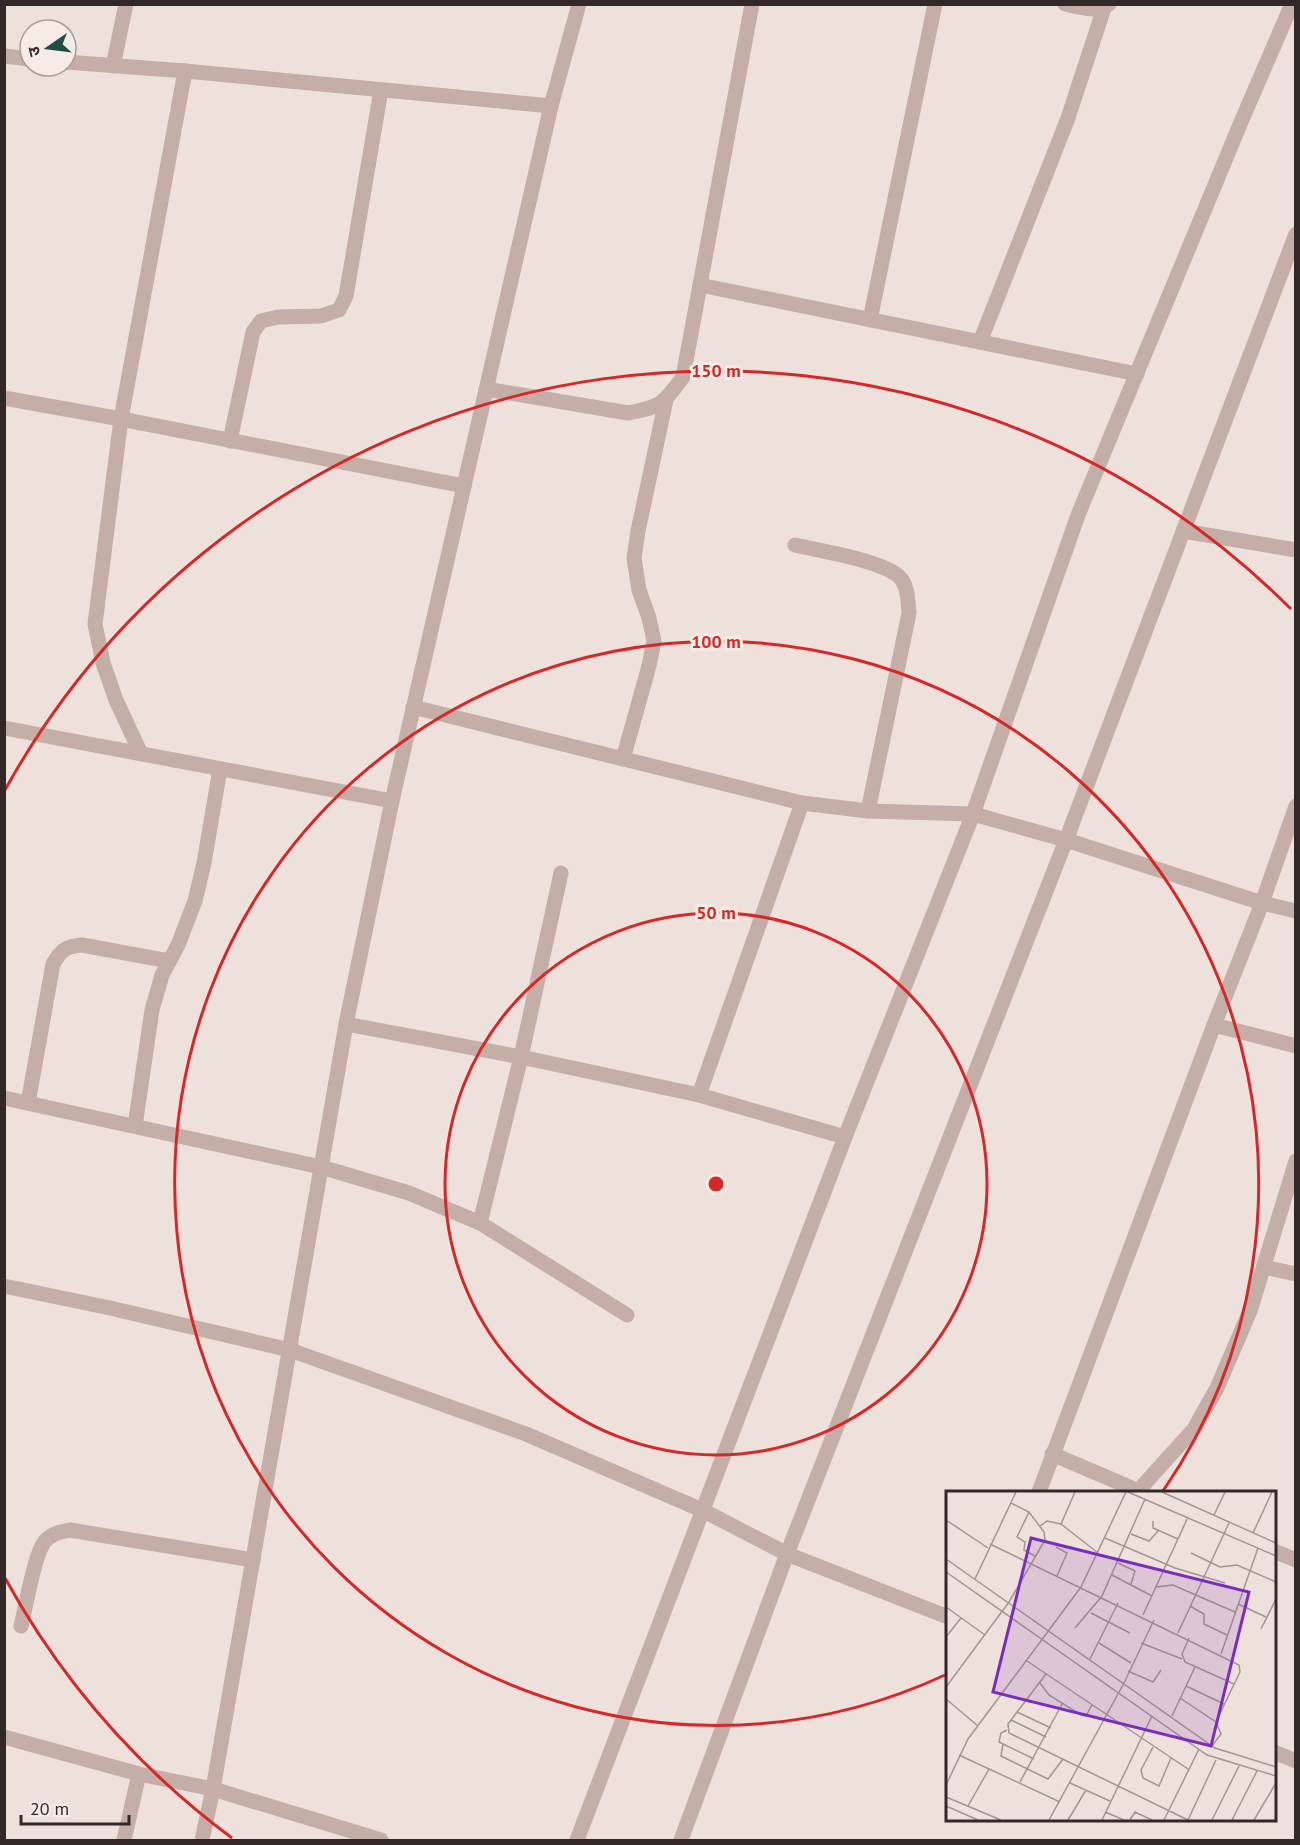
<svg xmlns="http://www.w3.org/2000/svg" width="1300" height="1845" viewBox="0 0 1300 1845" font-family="'PT Sans','Noto Sans Devanagari',sans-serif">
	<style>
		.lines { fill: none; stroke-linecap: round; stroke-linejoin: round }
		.minor { stroke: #c4aea7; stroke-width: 15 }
		.ring { fill: none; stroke: #d62828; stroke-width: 3 }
		.inset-road { fill: none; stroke: #a39692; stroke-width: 1.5 }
		.view { fill: #7b2cbf; fill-opacity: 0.15; stroke: #7b2cbf; stroke-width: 3 }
		.inset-edge { fill: none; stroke: #322827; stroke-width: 3 }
		.centre { fill: #d62828; stroke: #f6ebe5; stroke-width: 3 }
		.ring-label { font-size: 18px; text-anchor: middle; font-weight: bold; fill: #d62828; stroke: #f6ebe5; stroke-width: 6; stroke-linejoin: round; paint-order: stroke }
	</style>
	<rect width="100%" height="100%" fill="#eee0da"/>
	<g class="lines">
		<!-- minor -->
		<g class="minor">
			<path d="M1065 4C1078 7 1098 13 1109 4"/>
			<polyline points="4,56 30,59"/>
			<polyline points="66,62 185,71 551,106"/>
			<polyline points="113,66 126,4"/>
			<polyline points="700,285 1137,374"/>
			<polyline points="870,320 935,4"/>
			<polyline points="980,342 1068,118 1104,8"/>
			<path d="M486 389 628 413C661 407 663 404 683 377L752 4"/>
			<polyline points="4,398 121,419 464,486"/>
			<polyline points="230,441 253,332 261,321 278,317 321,316 339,310 346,296 381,90"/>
			<polyline points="1183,531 1296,550"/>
			<path d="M795 545C821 551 874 559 896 574 908 582 908 600 909 613L868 811"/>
			<polyline points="413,707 802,803 868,811 973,814 1066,840 1262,903 1296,911"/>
			<polyline points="4,728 392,801"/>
			<polyline points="141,754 116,700 103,663 95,624 121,419 185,71"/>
			<polyline points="623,759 649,666 654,641 649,618 639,590 634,558 638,531 666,400"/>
			<polyline points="346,1024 521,1057 699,1095 845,1137"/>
			<polyline points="1214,1025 1296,1046"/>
			<polyline points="699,1095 802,803"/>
			<polyline points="4,1098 321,1167 409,1193 480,1223 627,1315"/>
			<path d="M28 1103 53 964C61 950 66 946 82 945L169 961"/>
			<polyline points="135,1126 152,1010 162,975 178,945 195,901 204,863 220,769"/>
			<polyline points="480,1223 521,1057 561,873"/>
			<polyline points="1264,1267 1296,1274"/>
			<polyline points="4,1286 110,1308 290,1350 526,1434 702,1510 787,1554 948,1617"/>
			<polyline points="1052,1454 1141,1492"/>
			<polyline points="1138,1491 1194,1429 1217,1388 1250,1311 1296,1161"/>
			<polyline points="1039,1492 1214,1025 1262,903 1296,806"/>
			<polyline points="1274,1551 1296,1560"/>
			<path d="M21 1626C26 1607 34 1554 45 1541 53 1533 60 1532 70 1530L253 1560"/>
			<polyline points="4,1737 139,1774 213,1789 381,1840"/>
			<polyline points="1274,1752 1296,1761"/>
			<polyline points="124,1840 139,1774"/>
			<polyline points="202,1840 213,1789 346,1024 392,801 551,106 579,4"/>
			<polyline points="577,1840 845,1137 973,814 1078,515 1241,122 1292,4"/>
			<polyline points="681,1840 787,1554 1066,840 1296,234"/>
		</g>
	</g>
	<!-- distance rings -->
	<g class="ring">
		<circle cx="716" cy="1184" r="271"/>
		<path d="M945 1675A542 542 0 1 1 1163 1491"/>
		<path d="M232 1838A813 813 0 0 1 5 1578M5 790A813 813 0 0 1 1291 609"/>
	</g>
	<!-- overview -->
	<g transform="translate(946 1491)">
		<rect width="330" height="330" fill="#eee0da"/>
		<path class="inset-road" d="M182 1 330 65M216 1 330 52M83 21 71 46 79 51 78 59 89 65M268 24 279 1M0 29 42 57M207 30V37L232 48M115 33 129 1M94 35 101 30 115 33 152 62M307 42 326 1M185 43 203 50 212 40M159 47 229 77 279 92M44 53 293 174 294 181 270 231 275 243 266 255M110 56 121 62 111 85M245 62 274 76 291 74 330 91M0 68 269 257 330 276M172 72 189 80 185 93M0 81 261 264 330 285M166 84 206 105M29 88 70 1M210 96 227 94 289 121M292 113 320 126M244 115 258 123V133L281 144M0 116 39 144M145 122 184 142M197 124 242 26M129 137 156 105 199 8M315 138 330 108M232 142 283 32M0 146 15 127M243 147 236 163 239 171 288 193M153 152 185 172M195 152 236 168M275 163 312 57M144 168 172 112M81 170 242 278M182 180 207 191 215 179M100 183 62 233 63 242 242 329M94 192 103 204 135 224 140 225 146 214M240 195 278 213M0 196 63 111 99 49 98 41 83 21 65 12M234 207 270 231M0 208 32 235M71 221 105 237M226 225 249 176M65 229 100 246M61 239 55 242 53 251 88 268M57 253 55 265 102 288 117 268M207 256 195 279 197 287 213 295 225 267M13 264 114 311M74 291 116 213M124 292 164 310M0 294 22 248 135 96 180 1M0 306 55 329M0 315 32 329M22 315 43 278M159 321 178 329M103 329 178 192 208 129M122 329 140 299M156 329 206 225M184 329 189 321 206 329M218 329 253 258M242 329 270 269M266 329 293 275M286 329 311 280M308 329 330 292"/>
		<path class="view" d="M85 47 303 101 265 255 47 201Z"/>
		<rect width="330" height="330" class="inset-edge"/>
	</g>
	<circle cx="716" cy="1184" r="9" class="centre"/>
	<g class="ring-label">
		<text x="716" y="377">150 m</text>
		<text x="716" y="648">100 m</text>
		<text x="716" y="919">50 m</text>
	</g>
	<!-- border -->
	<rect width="1300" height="1845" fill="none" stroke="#322827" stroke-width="12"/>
	<!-- north arrow -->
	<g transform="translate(48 48) rotate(256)"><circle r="28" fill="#f6ebe5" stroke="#a89d99" stroke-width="1.5"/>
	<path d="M0-4.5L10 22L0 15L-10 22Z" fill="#214e47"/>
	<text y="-9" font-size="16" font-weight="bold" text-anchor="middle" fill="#322827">उ</text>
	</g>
	<!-- scale -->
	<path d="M21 1815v9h108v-9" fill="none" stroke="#322827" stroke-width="3"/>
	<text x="30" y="1815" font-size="18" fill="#322827" stroke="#f6ebe5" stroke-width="4.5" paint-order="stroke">20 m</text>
</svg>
